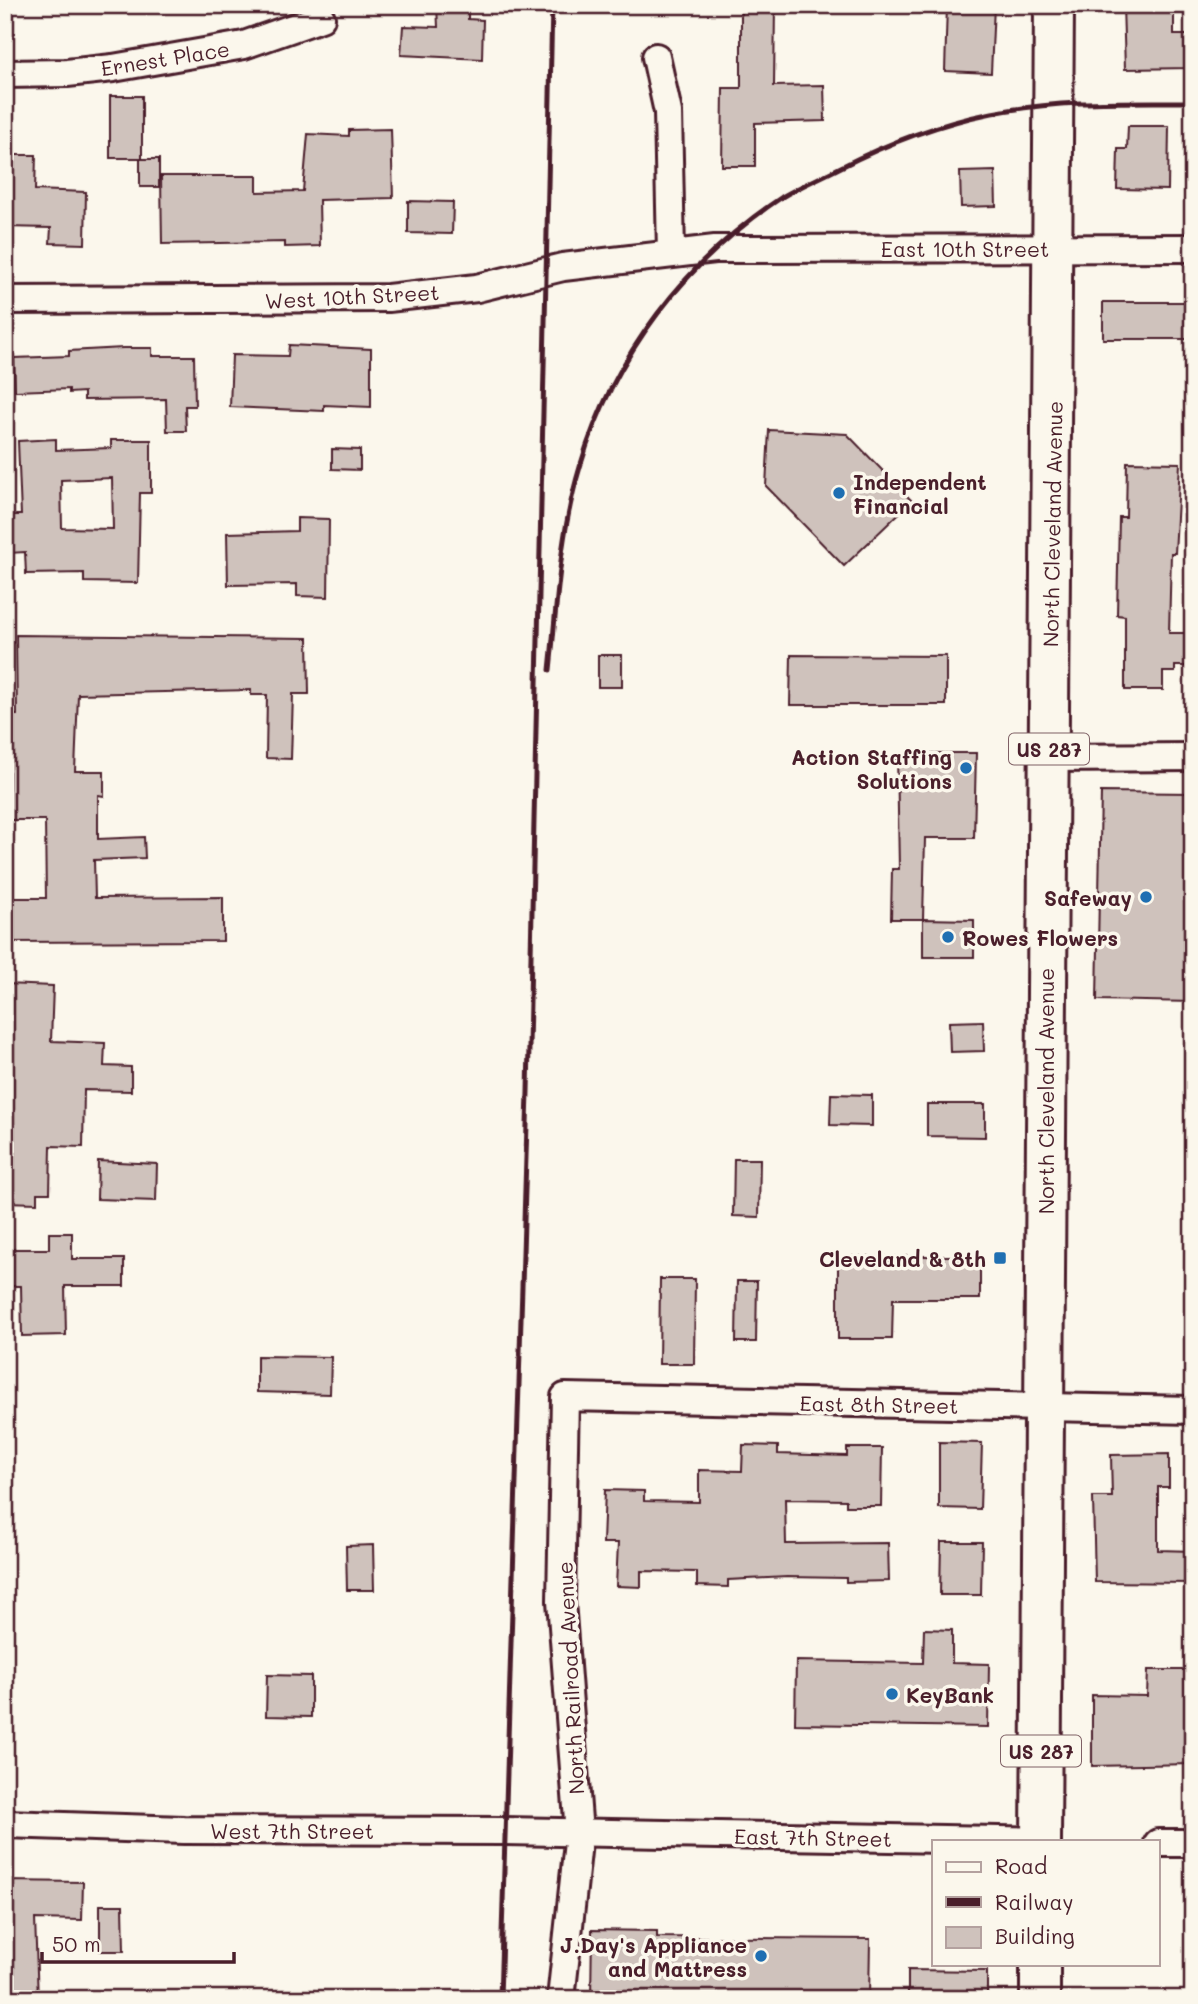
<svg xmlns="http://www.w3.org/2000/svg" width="1198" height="2004" viewBox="0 0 1198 2004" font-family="Mali,sans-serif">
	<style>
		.building { fill: #cfc2bc; stroke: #4a1f2b; stroke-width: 2; fill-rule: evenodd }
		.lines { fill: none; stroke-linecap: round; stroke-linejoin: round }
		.minor-casing { stroke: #4a1f2b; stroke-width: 32 }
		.highway-casing { stroke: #4a1f2b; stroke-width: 44 }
		.minor { stroke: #fbf7ec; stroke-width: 26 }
		.highway { stroke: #fbf7ec; stroke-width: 38 }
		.rail { stroke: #4a1f2b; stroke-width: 5 }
		.poi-dot { fill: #1f6fb2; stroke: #fbf7ec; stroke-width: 2.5 }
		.labels { text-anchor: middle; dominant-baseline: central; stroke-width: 7; stroke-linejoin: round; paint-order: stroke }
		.shield { fill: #fbf7ec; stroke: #7f6065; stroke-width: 2 }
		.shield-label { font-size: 19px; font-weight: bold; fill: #4a1f2b }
		.street-label { font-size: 21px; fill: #4a1f2b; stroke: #fbf7ec }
		.poi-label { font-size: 21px; font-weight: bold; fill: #4a1f2b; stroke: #fbf7ec; text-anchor: end }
	</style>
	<rect width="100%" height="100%" fill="#fbf7ec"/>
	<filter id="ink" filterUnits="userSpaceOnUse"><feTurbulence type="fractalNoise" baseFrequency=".0143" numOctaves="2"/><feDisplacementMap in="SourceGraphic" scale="14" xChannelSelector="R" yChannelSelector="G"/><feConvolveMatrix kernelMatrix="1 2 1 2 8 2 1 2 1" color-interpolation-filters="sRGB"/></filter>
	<g filter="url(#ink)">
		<!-- building -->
		<g class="building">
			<polygon points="437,5 468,5 468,19 483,20 482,59 401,55 403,26 438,27"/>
			<polygon points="741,5 775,5 774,86 824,85 825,121 755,123 755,166 722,166 723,88 741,88"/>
			<polygon points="947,5 994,5 991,73 945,71"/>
			<polygon points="1123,5 1174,5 1174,35 1190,35 1191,68 1125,69"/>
			<rect x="110" y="96" width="32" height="62"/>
			<polygon points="1128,126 1169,126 1168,190 1117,189 1118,149 1127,149"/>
			<polygon points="391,129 393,198 319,200 320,246 285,247 285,242 162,244 161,176 257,176 257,192 303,191 308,134 349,136 349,130"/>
			<polygon points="11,155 36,155 35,190 86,192 85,244 50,243 51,228 5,227 5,197 11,197"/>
			<rect x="140" y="159" width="19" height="28"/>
			<polygon points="995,171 996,206 961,207 960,172"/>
			<polygon points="408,201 453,202 452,234 408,233"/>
			<rect x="1103" y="302" width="90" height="37"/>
			<polygon points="289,345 371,349 371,407 324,405 324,411 230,407 232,355 288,356"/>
			<polygon points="123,348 152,348 152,356 194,356 195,406 185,406 186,431 167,431 166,399 84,400 84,392 69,393 69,389 15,391 14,358 69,356 69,351"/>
			<polygon points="769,430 847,434 912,501 844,566 766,486"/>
			<path d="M56 439V450L111 448V440H151V493H140L138 583 84 582V573L26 574 25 552 9 553V515H21L18 441ZM112 478 113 529 62 528 61 480Z"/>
			<polygon points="332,449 360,450 360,470 332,469"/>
			<polygon points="1127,462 1180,463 1175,553 1171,553 1169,633 1193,633 1193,666 1175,666 1175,672 1163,672 1163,690 1125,690 1125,616 1117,615 1119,517 1126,517"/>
			<polygon points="297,518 329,519 328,597 297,596 297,584 228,585 227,533 297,531"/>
			<polygon points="16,635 308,638 309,694 293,694 291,759 266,758 267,695 251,695 251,690 78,694 75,771 104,771 104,796 98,795 98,839 144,837 145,858 94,860 95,898 223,897 223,941 5,942 5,898 46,898 45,820 8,820 10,715 17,715"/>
			<rect x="598" y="655" width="24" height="32"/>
			<polygon points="791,655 946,656 946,705 790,705"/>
			<polygon points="897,753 976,753 974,838 925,838 923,919 891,919 892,869 899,869"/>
			<polygon points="1101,792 1193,793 1193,1002 1097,1000"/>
			<polygon points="923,919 974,920 974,957 923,957"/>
			<polygon points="5,984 53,986 51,1041 105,1043 104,1066 131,1067 131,1091 84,1090 83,1147 51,1146 50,1193 37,1193 37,1203 5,1202"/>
			<polygon points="983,1021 984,1051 950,1052 949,1022"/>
			<polygon points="831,1094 872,1095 872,1126 830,1125"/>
			<polygon points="927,1104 985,1104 985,1137 927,1136"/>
			<polygon points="734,1159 760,1159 759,1217 733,1216"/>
			<polygon points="98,1161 157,1164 156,1201 97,1199"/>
			<polygon points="49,1233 72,1233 72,1259 124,1259 124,1286 65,1286 66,1335 22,1336 21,1286 5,1286 5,1249 49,1249"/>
			<polygon points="838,1256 980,1256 980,1299 893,1299 892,1339 838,1339"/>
			<polygon points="660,1279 695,1279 694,1364 659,1364"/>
			<polygon points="737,1281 757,1281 756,1342 736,1342"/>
			<polygon points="257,1356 331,1357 330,1394 257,1392"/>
			<polygon points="939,1442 982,1443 980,1509 939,1508"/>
			<polygon points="743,1445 778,1446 778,1454 847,1456 847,1448 882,1448 881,1506 846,1506 846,1500 785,1499 786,1544 888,1543 889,1581 846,1582 846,1578 787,1577 728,1580 728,1587 697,1586 697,1572 641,1571 641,1587 616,1586 618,1543 603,1543 605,1490 644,1491 644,1501 699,1502 699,1470 742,1471"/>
			<polygon points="1169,1454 1169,1487 1158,1487 1158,1550 1193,1551 1193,1583 1095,1582 1093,1497 1112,1497 1111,1455"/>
			<polygon points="941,1542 982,1542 981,1595 940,1595"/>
			<polygon points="373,1545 374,1590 347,1590 346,1546"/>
			<polygon points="924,1629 952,1630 952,1663 989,1664 988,1727 795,1724 796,1661 923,1663"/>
			<polygon points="1148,1670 1193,1670 1193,1764 1092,1766 1092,1695 1147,1696"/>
			<polygon points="267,1675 311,1676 311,1717 266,1716"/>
			<polygon points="5,1881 83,1882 82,1920 35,1919 38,1999 5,1999"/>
			<polygon points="100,1905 123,1905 124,1951 100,1951"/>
			<polygon points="592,1930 657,1931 657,1937 870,1939 869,1999 591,1999"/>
			<polygon points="908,1970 987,1971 987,1999 908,1999"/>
		</g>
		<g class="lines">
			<defs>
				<g id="minor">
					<polyline points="656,57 668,112 671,253"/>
					<polyline points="5,74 67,73 113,68 244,45 321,18"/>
					<polyline points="5,300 388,298 477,288 563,267 715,249 1193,248"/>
					<polyline points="1049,758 1193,757"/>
					<polyline points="5,1824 184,1830 505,1831 1047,1841"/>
					<polyline points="1158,1843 1193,1843"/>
					<polyline points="561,1999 579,1833 561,1601 565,1397 1193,1410"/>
				</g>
				<g id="highway">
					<polyline points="1041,1841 1054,5"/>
					<polyline points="1040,1999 1040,1964"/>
				</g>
			</defs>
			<!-- minor casing -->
			<use href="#minor" class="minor-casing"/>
			<!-- highway casing -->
			<use href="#highway" class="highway-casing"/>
			<!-- minor -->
			<use href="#minor" class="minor"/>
			<!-- highway -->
			<use href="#highway" class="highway"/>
			<!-- rail -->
			<g class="rail">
				<path d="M550 670C557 602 560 533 580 467 613 355 686 261 782 197 800 186 820 178 839 168 888 143 937 124 992 113 1059 100 1125 102 1193 102"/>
				<polyline points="500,1999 528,1092 552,5"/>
			</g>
		</g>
	</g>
	<!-- markers -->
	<g class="poi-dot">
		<circle cx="839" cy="493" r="7"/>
		<circle cx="966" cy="768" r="7"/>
		<circle cx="1146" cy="897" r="7"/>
		<circle cx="948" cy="937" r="7"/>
		<rect x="993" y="1251" width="14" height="14" rx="3.5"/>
		<circle cx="892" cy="1694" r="7"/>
		<circle cx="761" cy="1956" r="7"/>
	</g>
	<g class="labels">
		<!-- shield labels -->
		<g class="shield">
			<rect x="1009" y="733.5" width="80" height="31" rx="5"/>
			<rect x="1001" y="1735.5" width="80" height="31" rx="5"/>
		</g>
		<g class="shield-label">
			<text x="1049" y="749">US 287</text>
			<text x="1041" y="1751">US 287</text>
		</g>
		<!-- street labels -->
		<g class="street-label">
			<text transform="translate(165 58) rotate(-9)">Ernest Place</text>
			<text x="965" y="248">East 10th Street</text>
			<text transform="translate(352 296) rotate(-3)">West 10th Street</text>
			<text transform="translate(1052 524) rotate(-89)">North Cleveland Avenue</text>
			<text transform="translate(1045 1091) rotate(-90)">North Cleveland Avenue</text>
			<text transform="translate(879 1404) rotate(1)">East 8th Street</text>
			<text transform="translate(570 1678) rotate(-93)">North Railroad Avenue</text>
			<text x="292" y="1830">West 7th Street</text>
			<text transform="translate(813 1837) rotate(1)">East 7th Street</text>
		</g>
		<!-- poi labels -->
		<g class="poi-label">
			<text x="853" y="481" text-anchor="start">Independent<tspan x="853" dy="24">Financial</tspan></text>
			<text x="952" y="756">Action Staffing<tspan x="952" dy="24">Solutions</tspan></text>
			<text x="1132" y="897">Safeway</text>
			<text x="962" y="937" text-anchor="start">Rowes Flowers</text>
			<text x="986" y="1258">Cleveland &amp; 8th</text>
			<text x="906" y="1694" text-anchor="start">KeyBank</text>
			<text x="747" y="1944">J.Day's Appliance<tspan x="747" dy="24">and Mattress</tspan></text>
		</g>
	</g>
	<!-- margin -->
	<rect width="1198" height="2004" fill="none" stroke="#fbf7ec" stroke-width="28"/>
	<rect x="14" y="14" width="1170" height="1976" fill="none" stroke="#4a1f2b" stroke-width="2.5" filter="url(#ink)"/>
	<!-- legend -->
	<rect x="932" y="1840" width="228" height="126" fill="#fbf7ec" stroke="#b4a19f" stroke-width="2"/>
	<rect x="946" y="1862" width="35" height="10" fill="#fbf7ec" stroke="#b4a19f" stroke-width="2"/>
	<text x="995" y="1874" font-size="21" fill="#4a1f2b">Road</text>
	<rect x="946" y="1897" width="35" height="10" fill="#4a1f2b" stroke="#b4a19f" stroke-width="2"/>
	<text x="995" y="1910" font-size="21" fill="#4a1f2b">Railway</text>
	<rect x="946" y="1927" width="35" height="21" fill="#cfc2bc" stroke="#b4a19f" stroke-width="2"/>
	<text x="995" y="1944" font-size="21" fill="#4a1f2b">Building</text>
	<!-- scale -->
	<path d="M42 1952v10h192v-10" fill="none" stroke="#4a1f2b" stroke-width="3.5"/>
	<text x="52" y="1952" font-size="21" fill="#4a1f2b" stroke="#fbf7ec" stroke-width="5" paint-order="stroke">50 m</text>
</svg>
